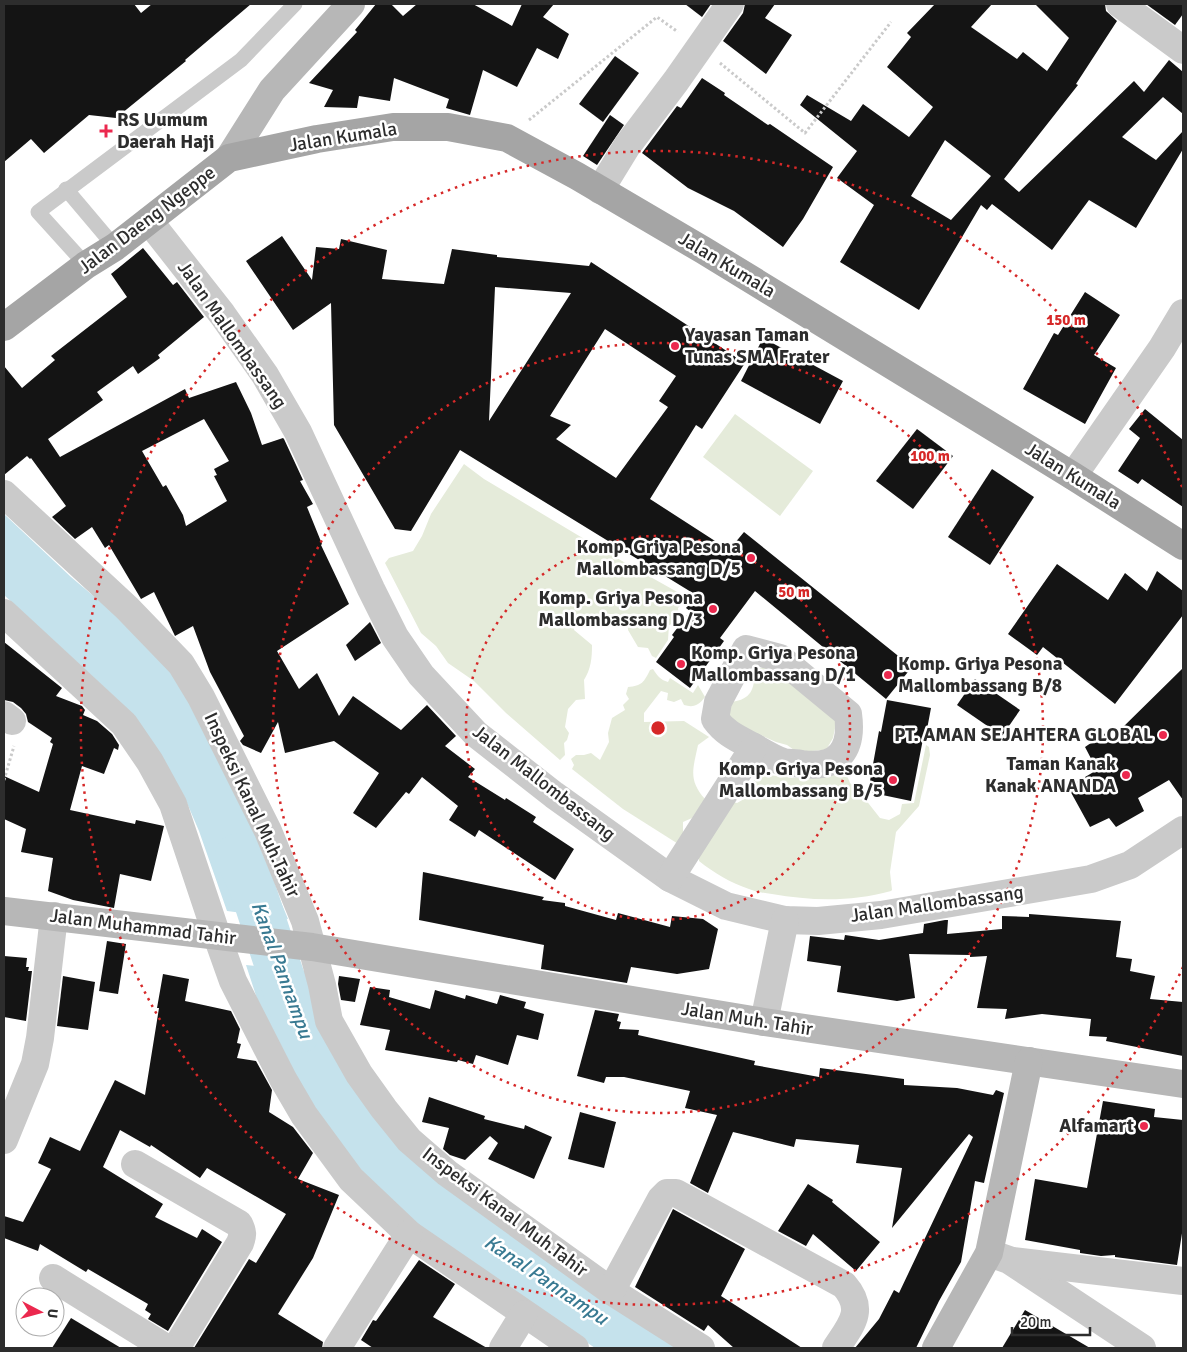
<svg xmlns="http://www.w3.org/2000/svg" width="1187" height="1352" viewBox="0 0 1187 1352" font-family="Signika,sans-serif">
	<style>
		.green { fill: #e5ebda }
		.water { fill: #c5e2ec }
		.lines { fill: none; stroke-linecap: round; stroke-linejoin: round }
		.river { stroke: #c5e2ec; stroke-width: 46 }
		.building { fill: #141414; fill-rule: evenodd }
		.path { stroke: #cacaca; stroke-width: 3; stroke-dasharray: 2.5 2.5; stroke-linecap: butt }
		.lane { stroke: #cacaca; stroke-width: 15 }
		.street { stroke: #cacaca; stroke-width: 28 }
		.secondary { stroke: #b7b7b7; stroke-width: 28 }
		.primary { stroke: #a5a5a5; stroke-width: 28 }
		.ring { fill: none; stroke: #d62828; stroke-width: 2.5; stroke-dasharray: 2.5 5 }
		.poi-dot { fill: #eb284e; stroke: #fff; stroke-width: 2 }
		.labels { text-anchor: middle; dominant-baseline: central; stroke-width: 5; stroke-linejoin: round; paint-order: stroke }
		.poi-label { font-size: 19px; font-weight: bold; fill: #2d2d2d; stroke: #fff; text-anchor: end }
		.street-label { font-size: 19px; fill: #2d2d2d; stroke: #fff }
		.water-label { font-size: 20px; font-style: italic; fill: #397a92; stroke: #fff }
		.centre { fill: #d62828; stroke: #fff; stroke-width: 2.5 }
		.ring-label { font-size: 15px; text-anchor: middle; font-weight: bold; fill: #d62828; stroke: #fff; stroke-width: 5; stroke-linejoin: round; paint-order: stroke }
	</style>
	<rect width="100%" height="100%" fill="#fff"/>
	<!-- green -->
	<g class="green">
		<polygon points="735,414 813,471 780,516 703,457"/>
		<path d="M464 464 484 479 606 552 688 598 678 608 679 617 677 622 669 625 668 640 656 658 652 656 648 648 638 647 628 630 627 619C613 611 601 614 586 618L578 614 573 620 574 630 592 645C592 658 591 669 584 680L585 699 576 700 568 709 565 727 569 733 567 740 564 743 565 755 560 760 506 713 474 681 448 663 436 646 421 633 385 563 389 558 413 551 422 536 431 514Z"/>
		<path d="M765 665 776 669 837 718 833 738 826 750 797 752 787 745 776 742 754 732 743 730 728 714 732 702C751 699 754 690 755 672Z"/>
		<path d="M653 669C657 675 660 680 668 682L670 678 693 693 698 685 705 697C699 705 694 708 684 705L681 699 674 702 667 700 668 693 661 691 644 713V722L684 721 709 737 698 745C693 769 688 780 705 799L692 818 683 822V847L623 809 572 769 574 765 571 759 576 755H584L591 753 600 760 609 742 608 733 612 718 625 710 623 705 629 699 626 694 628 687C642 686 644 682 650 670Z"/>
		<path d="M926 745 929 747 930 755 919 806 896 832 890 872 892 890 891 891C851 902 812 901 772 894 764 893 756 892 749 889 731 883 714 873 699 861V854L729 801 737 803 744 799 750 785 759 774C786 777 812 783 838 771L846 773 850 783 858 790 880 818 889 820 900 814 902 804 914 803Z"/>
	</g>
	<!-- water -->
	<g class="water">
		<polygon points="4,514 71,577 122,620 176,678 198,708 260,846 266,866 288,919 227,911 199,831 184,796 120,702 4,595"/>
		<polygon points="246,965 307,971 363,1099 685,1348 595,1348 408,1220 331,1144 263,1017"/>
	</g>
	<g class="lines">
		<!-- river -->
		<polyline class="river" points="238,856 251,884 299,1030"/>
	</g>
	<!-- building -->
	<g class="building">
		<polygon points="4,4 134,4 141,13 152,4 251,4 185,60 186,61 116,118 89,115 44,153 31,139 4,162"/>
		<polygon points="376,4 391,4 403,16 417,4 473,4 512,26 522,4 554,4 543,17 569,34 558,59 537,48 517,87 483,70 470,115 446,108 449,99 394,78 390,101 359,96 357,108 324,107 333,90 309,83 357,32 355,30"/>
		<polygon points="685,4 711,4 702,17"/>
		<polygon points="745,4 775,4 765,18 792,35 766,74 723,41 743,13"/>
		<path d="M935 4H992L971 27 1017 59 1023 52 1047 71 1069 38 1035 4H1105L1106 11 1117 21 1076 84 1078 85 1004 179 1019 192 1134 81 1144 92 1169 60 1183 72V114L1163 97 1122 137 1156 160 1183 131V149L1136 228 1089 200 1052 250 992 204 987 210 981 205 919 310 840 262 874 205 837 178 857 151 800 105 807 95 851 121 863 104 909 137 933 107 887 67 911 37 907 33ZM945 140 991 176 951 220 911 196Z"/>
		<polygon points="1146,4 1183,4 1183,14 1175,25"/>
		<polygon points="615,56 639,73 603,122 579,104"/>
		<polygon points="702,78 725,93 724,95 768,125 770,124 833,167 803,219 783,247 734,211 688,188 642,153 677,106 681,108"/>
		<polygon points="610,115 624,125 597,165 583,156"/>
		<path d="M282 236 312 280 316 247 339 249 341 239 387 250 382 279 444 284 452 249 497 255V257L589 266 591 262 745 363 702 429 696 425 650 499 729 550 744 532 912 667 886 699 755 591 720 638 724 641 690 688 656 662 674 637 672 635 690 611 686 608 696 595 460 450 411 531 395 529 334 425 331 303 293 330 246 261ZM495 287 571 293 489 421ZM605 329 676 376 659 401 668 407 616 478 556 439 571 425 550 416Z"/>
		<path d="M143 248 173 285 177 282 204 317 158 355 160 358 138 374 133 366 97 392 103 400 48 439 60 457 185 389 189 398 236 382 251 413 262 445 283 438 284 439 303 480 300 481 313 504 307 507 322 544 321 545 349 604 277 651 299 689 317 673 339 716 353 696 401 730 427 705 456 736 445 746 475 769 468 777 505 800 506 798 536 817 533 822 574 849 555 880 479 830 475 837 449 820 458 806 422 777 409 794 406 792 376 828 353 813 379 773 334 741 285 753 278 722 261 753 243 745 240 741 244 736 210 672 193 626 175 636 154 592 141 599 109 545 105 548 92 527 75 539 52 517 66 506 31 458 30 459 27 456 4 475V366L22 388 55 360 51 356 127 297 111 274ZM204 419 229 461 214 469 217 475 214 476 227 501 186 526 183 515 166 485 163 487 142 451Z"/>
		<polygon points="1085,292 1120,315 1094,355 1116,368 1085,424 1023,389 1054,333 1058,335"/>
		<polygon points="763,338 843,381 820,424 741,381"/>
		<polygon points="1145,409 1183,440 1183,507 1142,479 1138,484 1118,471 1140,438 1129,429"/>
		<polygon points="917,429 953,456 913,509 876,481"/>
		<polygon points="992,469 1034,497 990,565 948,537"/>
		<polygon points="1057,564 1108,600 1125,573 1147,591 1157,571 1183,591 1183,615 1115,704 1043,647 1037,655 1008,634"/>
		<polygon points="370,622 381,643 355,661 346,645"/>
		<polygon points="4,642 62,688 56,696 82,706 85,710 83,715 97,721 112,734 119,745 118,750 114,748 104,774 82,766 70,810 135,824 136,820 164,826 151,881 120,874 114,908 73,900 48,891 53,858 21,852 26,829 4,819 4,776 39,792 53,744 50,742 52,738 28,722 26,714 21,708 13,702 4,700"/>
		<polygon points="1183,668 1183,800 1169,780 1138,798 1144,811 1116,827 1109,818 1090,827 1068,787 1097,770 1085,747 1113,728 1118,732"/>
		<polygon points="975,679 1020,710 1002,736 957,705"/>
		<polygon points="887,700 931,708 925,740 923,739 911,801 868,792 879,731 881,732"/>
		<polygon points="423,872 544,897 542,900 565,903 565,906 616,920 618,913 670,927 672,916 703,919 718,929 709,969 677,974 631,967 627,983 541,969 544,945 419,920"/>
		<polygon points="1029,914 1121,921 1116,957 1132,959 1130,971 1155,976 1150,999 1183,1002 1183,1056 1106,1041 1107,1037 1089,1036 1091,1019 1042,1014 1005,1019 1007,1009 977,1008 987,956 970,957 970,955 909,954 915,998 897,1001 837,992 841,966 807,961 810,936 844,940 845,935 879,940 923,933 924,924 945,920 948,920 947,934 1002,929 1002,916 1029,917"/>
		<polygon points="107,941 126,944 118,994 99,991"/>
		<polygon points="4,956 27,958 26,967 29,967 28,971 32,971 26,1021 4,1017"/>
		<polygon points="163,974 189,979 185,1001 231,1011 240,1029 237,1043 241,1044 237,1058 256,1061 272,1090 269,1112 293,1127 313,1153 298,1179 339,1195 313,1258 278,1314 323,1342 322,1348 194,1348 249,1259 256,1263 286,1214 207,1168 200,1178 151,1145 150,1147 120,1130 103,1167 163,1204 155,1217 197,1238 202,1229 222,1242 168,1331 148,1319 151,1314 145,1310 148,1304 88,1269 86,1272 40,1244 38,1251 4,1238 4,1216 23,1222 51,1169 38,1163 50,1137 80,1151 115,1080 145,1095 159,1008 157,1008"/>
		<polygon points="63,976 95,982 88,1030 57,1026"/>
		<polygon points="339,976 360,979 355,1002 341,1000 338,984"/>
		<polygon points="370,987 390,990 389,997 430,1009 435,990 465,999 466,995 497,1004 500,995 526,1002 524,1008 544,1014 538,1040 517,1035 508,1065 476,1055 473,1064 458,1060 457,1062 385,1050 390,1030 360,1025"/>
		<polygon points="595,1010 619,1014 617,1021 621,1022 619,1029 639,1030 638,1035 755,1061 754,1065 819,1077 820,1068 904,1079 904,1085 957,1088 993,1095 996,1090 1004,1093 984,1183 975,1181 961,1262 939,1301 916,1348 855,1348 879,1319 894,1290 899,1293 973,1137 969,1134 892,1228 902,1168 856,1163 859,1145 796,1139 794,1147 733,1132 708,1193 690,1183 717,1115 685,1108 690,1091 624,1077 606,1077 604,1083 577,1076"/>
		<polygon points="429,1097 485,1116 484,1119 524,1129 525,1125 552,1137 534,1179 488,1159 498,1143 490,1136 465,1160 450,1155 443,1149 449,1128 422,1122"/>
		<polygon points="1103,1101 1155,1109 1154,1117 1183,1120 1183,1227 1177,1265 1115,1257 1115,1255 1101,1256 1080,1253 1080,1250 1025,1240 1035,1179 1087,1188"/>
		<polygon points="580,1112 616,1122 604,1168 568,1159"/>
		<polygon points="808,1184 833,1200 832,1202 880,1242 856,1271 813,1234 806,1246 778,1231"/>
		<polygon points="673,1209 745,1249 721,1296 802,1348 734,1348 708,1325 704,1331 635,1287"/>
		<polygon points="419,1260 455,1284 433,1317 487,1348 373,1348 361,1340 373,1320 376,1321"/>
		<polygon points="1025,1310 1090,1348 1002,1348"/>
		<polygon points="71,1318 121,1348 52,1348"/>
	</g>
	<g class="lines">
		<!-- path -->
		<g class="path">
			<polyline points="720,63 805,133 891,22"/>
			<polyline points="529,120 657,17 678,32"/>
			<polyline points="4,780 14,746"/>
		</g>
		<!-- lane -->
		<g class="lane">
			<polyline points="66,189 115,247"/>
			<polyline points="86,265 38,212 241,60 295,4"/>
		</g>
		<!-- street -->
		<g class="street">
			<polyline points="1120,4 1183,50"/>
			<polyline points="600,190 627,146 676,81 730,4"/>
			<polyline points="149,221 222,314 265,375 298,432 371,589 395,637 421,675 476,734 554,795 670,878 726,906 785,920 818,921 881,915 1091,879 1130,865 1183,830"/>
			<polyline points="1073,476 1162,348 1183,313"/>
			<polyline points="4,494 127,608 181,664 201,697 268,831 305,921 322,985 329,1021 359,1074 384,1109 409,1140 447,1173 611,1291 701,1348"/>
			<polyline points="4,613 124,724 150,762 173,804 217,936 233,981 283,1079 304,1115 351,1179 409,1234 575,1348"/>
			<path d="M746 649 780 658 848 714C853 749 839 769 802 764 796 763 789 763 783 762 772 758 761 751 752 746 737 738 725 733 715 719L718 702Z"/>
			<polyline points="4,715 12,721"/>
			<polyline points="670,878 754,747"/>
			<polyline points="764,1022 785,920"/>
			<polyline points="4,1140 35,1064 40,1038 54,916"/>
			<path d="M135 1164 239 1224C243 1232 243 1235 240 1243L176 1348"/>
			<polyline points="989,1253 1009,1260 1142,1348"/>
			<polyline points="1012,1261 1183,1281"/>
			<polyline points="53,1278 166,1348"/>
			<path d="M611 1291 661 1199 667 1193H676L844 1285C866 1310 851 1325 836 1348"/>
			<polyline points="337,1348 409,1234"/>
			<polyline points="503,1348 524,1314"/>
		</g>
		<!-- secondary -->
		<g class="secondary">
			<polyline points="229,158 272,90 351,4"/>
			<polyline points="4,911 312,947 764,1022 1183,1084"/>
			<polyline points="936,1348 989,1253 1029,1061"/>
		</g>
		<!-- primary -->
		<polyline class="primary" points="4,327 86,265 115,247 229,158 317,139 393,127 448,127 507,138 577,176 703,250 1073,476 1183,546"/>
	</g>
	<!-- distance rings -->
	<g class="ring">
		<circle cx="658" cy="728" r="192"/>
		<circle cx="658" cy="728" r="385"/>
		<path d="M1183 967A577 577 0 1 1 1183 489"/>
	</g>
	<!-- markers -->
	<g class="poi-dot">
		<path d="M103.5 123.5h5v5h5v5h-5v5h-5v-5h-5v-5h5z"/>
		<circle cx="675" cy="346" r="5"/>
		<circle cx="751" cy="558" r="5"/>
		<circle cx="713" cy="609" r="5"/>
		<circle cx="681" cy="664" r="5"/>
		<circle cx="888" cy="675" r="5"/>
		<circle cx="1163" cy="735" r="5"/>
		<circle cx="1126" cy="775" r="5"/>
		<circle cx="893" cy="780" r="5"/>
		<circle cx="1144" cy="1126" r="5"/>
	</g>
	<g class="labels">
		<!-- poi labels -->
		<g class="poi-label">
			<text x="117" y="120" text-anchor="start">RS Uumum<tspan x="117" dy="22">Daerah Haji</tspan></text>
			<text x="685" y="335" text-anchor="start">Yayasan Taman<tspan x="685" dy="22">Tunas SMA Frater</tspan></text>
			<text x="741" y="547">Komp. Griya Pesona<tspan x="741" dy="22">Mallombassang D/5</tspan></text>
			<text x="703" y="598">Komp. Griya Pesona<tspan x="703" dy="22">Mallombassang D/3</tspan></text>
			<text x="691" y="653" text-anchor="start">Komp. Griya Pesona<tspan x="691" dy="22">Mallombassang D/1</tspan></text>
			<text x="898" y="664" text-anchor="start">Komp. Griya Pesona<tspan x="898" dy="22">Mallombassang B/8</tspan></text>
			<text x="1153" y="735">PT. AMAN SEJAHTERA GLOBAL</text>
			<text x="1116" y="764">Taman Kanak<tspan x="1116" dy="22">Kanak ANANDA</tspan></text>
			<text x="883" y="769">Komp. Griya Pesona<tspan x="883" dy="22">Mallombassang B/5</tspan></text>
			<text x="1134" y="1126">Alfamart</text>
		</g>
		<!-- street labels -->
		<g class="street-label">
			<text transform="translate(343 137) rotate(-9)">Jalan Kumala</text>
			<text transform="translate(147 220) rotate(-37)">Jalan Daeng Ngeppe</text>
			<text transform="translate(727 265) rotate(31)">Jalan Kumala</text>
			<text transform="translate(232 335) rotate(55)">Jalan Mallombassang</text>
			<text transform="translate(1073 476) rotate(32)">Jalan Kumala</text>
			<text transform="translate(544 783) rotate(38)">Jalan Mallombassang</text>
			<text transform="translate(252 805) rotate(65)">Inspeksi Kanal Muh.Tahir</text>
			<text transform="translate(937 904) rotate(-8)">Jalan Mallombassang</text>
			<text transform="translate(143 927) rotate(7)">Jalan Muhammad Tahir</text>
			<text transform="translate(747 1019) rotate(9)">Jalan Muh. Tahir</text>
			<text transform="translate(505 1212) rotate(37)">Inspeksi Kanal Muh.Tahir</text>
		</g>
		<!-- water labels -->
		<g class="water-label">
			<text transform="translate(282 970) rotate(70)">Kanal Pannampu</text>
			<text transform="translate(546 1280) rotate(34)">Kanal Pannampu</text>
		</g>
	</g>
	<circle cx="658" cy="728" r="8" class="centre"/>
	<g class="ring-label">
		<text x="1066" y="325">150 m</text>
		<text x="930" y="461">100 m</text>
		<text x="794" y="597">50 m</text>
	</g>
	<!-- border -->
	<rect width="1187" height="1352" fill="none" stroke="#2d2d2d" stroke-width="10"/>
	<!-- north arrow -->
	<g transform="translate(40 1312) rotate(96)"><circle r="24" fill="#ffffff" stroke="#ababab"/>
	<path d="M0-4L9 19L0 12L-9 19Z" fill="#eb284e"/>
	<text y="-8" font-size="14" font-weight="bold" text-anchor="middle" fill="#2d2d2d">U</text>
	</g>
	<!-- scale -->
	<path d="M1012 1327v8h78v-8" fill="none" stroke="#2d2d2d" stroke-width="2.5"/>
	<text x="1020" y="1327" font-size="15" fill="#2d2d2d" stroke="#ffffff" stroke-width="4" paint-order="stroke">20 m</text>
</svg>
